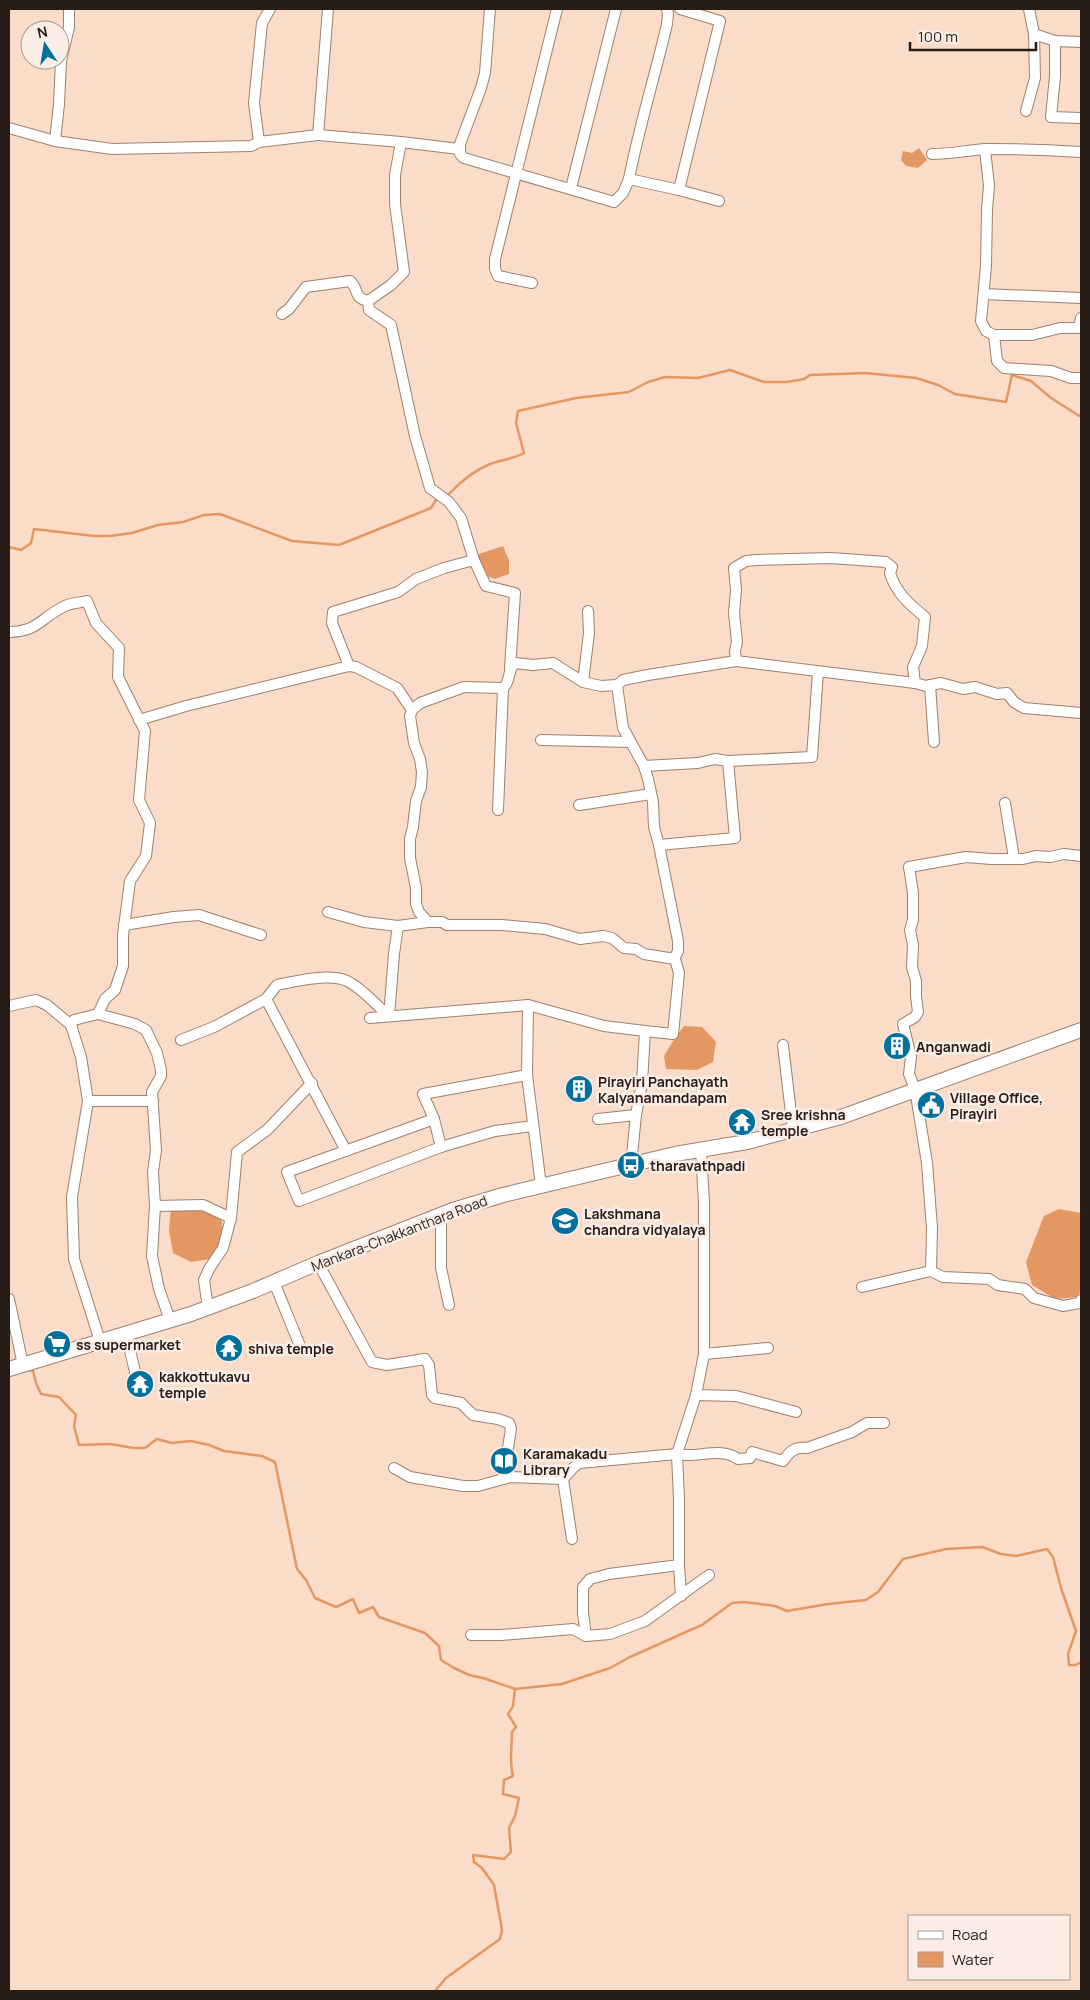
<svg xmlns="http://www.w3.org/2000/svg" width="1090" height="2000" viewBox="0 0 1090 2000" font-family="Manrope,sans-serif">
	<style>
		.water { fill: #e59762 }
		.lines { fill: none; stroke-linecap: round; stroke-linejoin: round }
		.stream { stroke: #e59762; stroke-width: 2.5 }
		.minor-casing { stroke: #9d816f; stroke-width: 12 }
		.secondary-casing { stroke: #9d816f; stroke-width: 16 }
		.minor { stroke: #fff; stroke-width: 10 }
		.secondary { stroke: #fff; stroke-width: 14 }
		.labels { text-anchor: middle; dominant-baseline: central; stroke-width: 5; stroke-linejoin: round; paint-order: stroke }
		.poi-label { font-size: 14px; font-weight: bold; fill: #271c15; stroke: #faede5; text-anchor: start }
		.street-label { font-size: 14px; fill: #271c15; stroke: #faede5 }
	</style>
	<rect width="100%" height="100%" fill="#fbdcc8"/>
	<!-- water -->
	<g class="water">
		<polygon points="919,148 927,160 918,168 906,166 901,160 903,151 912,153"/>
		<polygon points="503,546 509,560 509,574 495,579 484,575 476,555"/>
		<polygon points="684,1026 702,1027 716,1042 713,1062 697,1070 666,1069 664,1056 675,1038"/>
		<polygon points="201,1200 220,1210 224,1236 210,1259 191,1262 173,1253 169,1230 171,1208"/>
		<polygon points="1059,1209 1081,1213 1081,1290 1077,1297 1055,1299 1032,1285 1026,1262 1044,1216"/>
	</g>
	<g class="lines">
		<!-- stream -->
		<g class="stream">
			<path d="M449 494C461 481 473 471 490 464 501 460 513 459 524 453L516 423 518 411 576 398 629 392 648 382 665 377 698 378 730 370 764 382H787L804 379 810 375 865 373 916 378 938 385 955 394 1006 402 1012 375 1031 381 1051 398 1081 417"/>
			<polyline points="9,547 21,550 31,543 34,529 94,536 110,536 132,533 158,525 183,522 204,515 220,514 292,541 339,545 431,508 436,500"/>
			<polyline points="27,1370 33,1371 36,1383 41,1394 59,1397 76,1415 74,1426 79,1445 110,1444 133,1448 145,1448 157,1439 172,1443 191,1441 209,1445 224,1451 262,1456 275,1462 297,1569 306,1580 315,1598 336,1607 353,1599 359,1613 373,1607 379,1617 425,1633 439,1646 441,1660 454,1668 469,1675 483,1678 515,1689 562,1684 610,1668 630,1657 686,1632 702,1625 732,1603 744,1602 775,1606 787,1611 828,1604 866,1600 878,1592 903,1559 946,1549 982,1547 1001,1554 1016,1556 1047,1549 1053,1557 1061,1588 1076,1631 1068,1654 1069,1665 1076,1665 1081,1662"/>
			<path d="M435 1991 446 1978 500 1939 502 1930 494 1885 482 1868 474 1862 473 1855 504 1859 511 1852 509 1828 515 1816 519 1798 503 1794 504 1780 513 1776C509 1761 512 1747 512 1732L516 1727 508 1714 513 1706 515 1689"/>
		</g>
		<defs>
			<g id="minor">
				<polyline points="328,9 318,135 401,142 459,149"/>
				<polyline points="490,9 485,73 481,88 460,144 460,154 464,158 614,202 623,193 629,179 679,190 720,21 680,9"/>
				<polyline points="1034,34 1055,41 1081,42"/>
				<polyline points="1055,41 1055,76 1051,117 1081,118"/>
				<polyline points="1026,111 1035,78 1034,34 1029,9"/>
				<polyline points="9,128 55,141 59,104 61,61 69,27 69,9"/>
				<polyline points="55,141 112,149 251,146 259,142 318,135"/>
				<polyline points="259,142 254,103 262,23 270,9"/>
				<polyline points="401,142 395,175 395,204 404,272 391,285 368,301 369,310 391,325 415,436 430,488 449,502 461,518 474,560 486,586 515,593 510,668"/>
				<polyline points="985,149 989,186 987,209 986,266 981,321 986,331 994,335 997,361 1004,368 1051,371 1071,378 1081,378"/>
				<path d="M932 154C951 154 969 150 987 149 1018 149 1050 150 1081 152"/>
				<path d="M629 179C639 127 655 76 667 24L668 14 667 9"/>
				<polyline points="571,188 616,9"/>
				<polyline points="679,190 719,201"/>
				<polyline points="532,283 498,276 495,269 495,259 557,9"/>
				<polyline points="984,294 1081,298"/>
				<path d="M282 314 289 309 306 287 350 281C360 290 352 297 368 301"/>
				<polyline points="994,335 1032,335 1060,328 1079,328 1081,318"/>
				<path d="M9 632C37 632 41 618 63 607 69 603 79 603 87 601L96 623 119 648 118 677 145 731 139 800 150 823 146 856 130 881 123 935V966L115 990 105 999 98 1014 135 1024 146 1030 157 1053 161 1070V1076L152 1092 156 1150 153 1172 155 1206 152 1256 159 1289 170 1320"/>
				<polyline points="736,661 915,683"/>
				<polyline points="349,666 332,623 333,612 398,592 416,579 444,568 474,560"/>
				<polyline points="583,682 589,633 588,611"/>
				<polyline points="617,685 623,728 644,766 648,779 653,802 654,827 659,845 678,941 678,951 674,959"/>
				<polyline points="930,685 934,742"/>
				<polyline points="139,720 186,706 349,666 356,667 397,688 412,710"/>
				<polyline points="541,740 630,742"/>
				<polyline points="644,766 698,763 715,759 728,761 812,757 818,672"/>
				<polyline points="1005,803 1014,858"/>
				<polyline points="579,805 651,794"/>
				<polyline points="498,810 503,688"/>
				<polyline points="659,845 735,838 728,761"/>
				<polyline points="328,912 364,922 398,926 428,922"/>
				<polyline points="124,925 174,917 199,915 261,935"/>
				<path d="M266 999 277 985C296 981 330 973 347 981 361 987 377 1006 389 1016L394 954 398 926"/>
				<polyline points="528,1005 604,1026 645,1031 642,1083 636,1115"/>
				<polyline points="9,1006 36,1000 47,1005 71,1025 81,1057 88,1101 72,1197 74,1259 100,1341"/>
				<polyline points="370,1018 528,1005 527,1075"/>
				<polyline points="71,1025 74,1020 98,1014"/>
				<path d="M645 1031 673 1034 679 973 675 959 644 954 636 949 624 948 612 938 603 936 580 939 545 929 502 925H447L442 922H428L419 912 416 904V888L410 858V839L413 827 416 801 421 787 422 772 420 759 414 743 410 716 412 710 420 703 464 687 503 688C511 682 507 670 515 663L533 665 553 663 583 682 601 686 617 685 623 680 648 675 736 661 735 651 737 642 734 613 736 590 734 568 746 561 756 560 831 558 886 562 892 567 890 573C896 593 909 604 925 617L922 646 913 667 915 683 926 686 941 683 963 689 975 687 997 694 1007 693 1014 702 1024 708 1081 713"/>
				<polyline points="181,1040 214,1027 266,999 346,1151"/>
				<polyline points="783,1045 793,1130"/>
				<polyline points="88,1101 153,1101"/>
				<polyline points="434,1119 287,1172 299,1201 441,1147 495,1131 533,1126"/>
				<polyline points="598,1119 636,1115 631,1165"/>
				<polyline points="441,1147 434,1119 423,1094 527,1075 541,1186"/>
				<polyline points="155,1206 203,1205 231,1218"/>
				<polyline points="441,1215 441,1268 449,1305"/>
				<polyline points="318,1263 372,1362 387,1365 425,1359 429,1365 432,1395 435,1398 461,1403 473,1415 498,1419 509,1423 511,1429 503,1479"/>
				<polyline points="931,1271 943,1277 989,1279 998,1285 1025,1289 1034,1298 1063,1306 1079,1303 1081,1300"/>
				<polyline points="274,1282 300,1346"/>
				<polyline points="862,1287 931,1271 932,1228 927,1163 915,1089 909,1074 911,1057 903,1024 915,1017 918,1012 916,996 916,981 912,967 913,945 910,930 913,920 913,893 909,867 966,857 991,859 1023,859 1036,856 1050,857 1064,854 1081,856"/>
				<polyline points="9,1299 23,1365"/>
				<polyline points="208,1308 204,1280 209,1269 223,1248 231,1218 237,1152 267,1130 312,1083"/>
				<polyline points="126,1333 139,1389"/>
				<polyline points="704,1354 768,1348"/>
				<polyline points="696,1395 736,1396 796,1412"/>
				<polyline points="394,1468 410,1477 463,1486 478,1486 510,1477 563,1479"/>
				<path d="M572 1539 563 1479 573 1468 579 1463 677 1454C696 1459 722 1446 738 1459L750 1458 752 1452 783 1461C790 1451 794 1447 807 1448L852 1432 867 1423H884"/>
				<polyline points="679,1565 681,1596"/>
				<polyline points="471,1635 501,1635 573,1629 586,1636 610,1634 645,1621 709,1575"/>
				<polyline points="586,1636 583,1613 583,1587 590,1579 609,1574 679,1565 679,1500 677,1454 696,1395 704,1354 704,1203 701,1150"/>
			</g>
			<polyline id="secondary" points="9,1369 191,1314 253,1291 318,1263 453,1210 503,1195 675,1154 747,1142 841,1117 1081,1030"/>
		</defs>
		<!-- minor casing -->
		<use href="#minor" class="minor-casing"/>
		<!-- secondary casing -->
		<use href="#secondary" class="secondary-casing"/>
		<!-- minor -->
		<use href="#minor" class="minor"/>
		<!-- secondary -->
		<use href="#secondary" class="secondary"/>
	</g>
	<!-- icons -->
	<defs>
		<symbol id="building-disc" viewBox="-11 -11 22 22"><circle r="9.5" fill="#00709c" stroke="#faede5"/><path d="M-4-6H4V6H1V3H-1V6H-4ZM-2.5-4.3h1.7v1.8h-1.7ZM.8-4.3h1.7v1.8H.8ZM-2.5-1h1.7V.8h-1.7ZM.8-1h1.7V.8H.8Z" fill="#fff"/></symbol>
		<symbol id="civic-disc" viewBox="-11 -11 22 22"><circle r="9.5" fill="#00709c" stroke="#faede5"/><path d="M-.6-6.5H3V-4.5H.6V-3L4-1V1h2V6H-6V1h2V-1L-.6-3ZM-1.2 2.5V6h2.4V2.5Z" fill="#fff"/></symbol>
		<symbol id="temple-disc" viewBox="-11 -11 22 22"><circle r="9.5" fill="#00709c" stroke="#faede5"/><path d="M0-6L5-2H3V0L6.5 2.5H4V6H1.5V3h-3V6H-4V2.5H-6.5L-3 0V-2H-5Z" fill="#fff"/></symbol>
		<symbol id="bus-disc" viewBox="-11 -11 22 22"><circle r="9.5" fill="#00709c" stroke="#faede5"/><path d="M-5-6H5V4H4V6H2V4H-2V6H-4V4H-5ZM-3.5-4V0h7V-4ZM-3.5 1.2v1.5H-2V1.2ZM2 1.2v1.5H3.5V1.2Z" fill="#fff"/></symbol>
		<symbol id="school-disc" viewBox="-11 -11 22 22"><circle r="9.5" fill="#00709c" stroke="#faede5"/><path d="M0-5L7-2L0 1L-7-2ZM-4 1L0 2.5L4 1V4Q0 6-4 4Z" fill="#fff"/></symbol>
		<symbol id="supermarket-disc" viewBox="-11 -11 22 22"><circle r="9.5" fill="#00709c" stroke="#faede5"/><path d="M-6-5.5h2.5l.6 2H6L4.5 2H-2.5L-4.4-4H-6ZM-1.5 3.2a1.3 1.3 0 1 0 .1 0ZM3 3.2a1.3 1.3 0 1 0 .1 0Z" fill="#fff"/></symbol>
		<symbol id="library-disc" viewBox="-11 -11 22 22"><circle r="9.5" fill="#00709c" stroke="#faede5"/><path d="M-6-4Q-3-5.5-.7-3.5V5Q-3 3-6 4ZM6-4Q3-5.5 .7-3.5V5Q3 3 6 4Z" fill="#fff"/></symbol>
	</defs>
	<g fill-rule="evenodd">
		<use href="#building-disc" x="881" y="1030" width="32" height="32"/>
		<use href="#building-disc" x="563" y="1073" width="32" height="32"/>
		<use href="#civic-disc" x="915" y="1089" width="32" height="32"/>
		<use href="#temple-disc" x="726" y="1106" width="32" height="32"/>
		<use href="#bus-disc" x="615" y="1149" width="32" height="32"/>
		<use href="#school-disc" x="549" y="1205" width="32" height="32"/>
		<use href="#supermarket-disc" x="41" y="1328" width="32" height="32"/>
		<use href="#temple-disc" x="213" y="1332" width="32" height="32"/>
		<use href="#temple-disc" x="124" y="1368" width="32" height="32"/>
		<use href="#library-disc" x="488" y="1445" width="32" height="32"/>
	</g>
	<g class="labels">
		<!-- poi labels -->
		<g class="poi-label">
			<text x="916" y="1046">Anganwadi</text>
			<text x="598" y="1081">Pirayiri Panchayath<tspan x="598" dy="16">Kalyanamandapam</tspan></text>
			<text x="950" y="1097">Village Office,<tspan x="950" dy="16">Pirayiri</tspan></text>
			<text x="761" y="1114">Sree krishna<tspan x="761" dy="16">temple</tspan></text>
			<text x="650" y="1165">tharavathpadi</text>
			<text x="584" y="1213">Lakshmana<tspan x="584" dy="16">chandra vidyalaya</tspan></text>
			<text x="76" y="1344">ss supermarket</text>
			<text x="248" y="1348">shiva temple</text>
			<text x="159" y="1376">kakkottukavu<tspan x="159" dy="16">temple</tspan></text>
			<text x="523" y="1453">Karamakadu<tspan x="523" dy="16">Library</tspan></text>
		</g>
		<!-- street labels -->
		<g class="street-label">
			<text transform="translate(399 1233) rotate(-21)">Mankara-Chakkanthara Road</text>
		</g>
	</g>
	<!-- border -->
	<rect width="1090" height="2000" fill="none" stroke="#271c15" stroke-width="20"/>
	<!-- legend -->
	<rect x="908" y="1915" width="162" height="65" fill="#faede5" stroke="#a69992"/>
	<rect x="918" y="1931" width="25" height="8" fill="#ffffff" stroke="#a69992"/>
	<text x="952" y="1940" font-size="15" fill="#271c15">Road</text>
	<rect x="918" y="1952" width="25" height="15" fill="#e59762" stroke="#a69992"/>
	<text x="952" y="1965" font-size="15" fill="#271c15">Water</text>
	<!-- north arrow -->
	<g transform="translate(45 45) rotate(348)"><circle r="24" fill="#faede5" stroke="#a69992"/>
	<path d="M0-4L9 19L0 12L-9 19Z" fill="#00709c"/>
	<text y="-8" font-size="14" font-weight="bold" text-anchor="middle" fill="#271c15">N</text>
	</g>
	<!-- scale -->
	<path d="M910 42v8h126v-8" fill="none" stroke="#271c15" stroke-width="2.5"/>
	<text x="918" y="42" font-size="15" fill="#271c15" stroke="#faede5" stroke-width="4" paint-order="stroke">100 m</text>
</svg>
